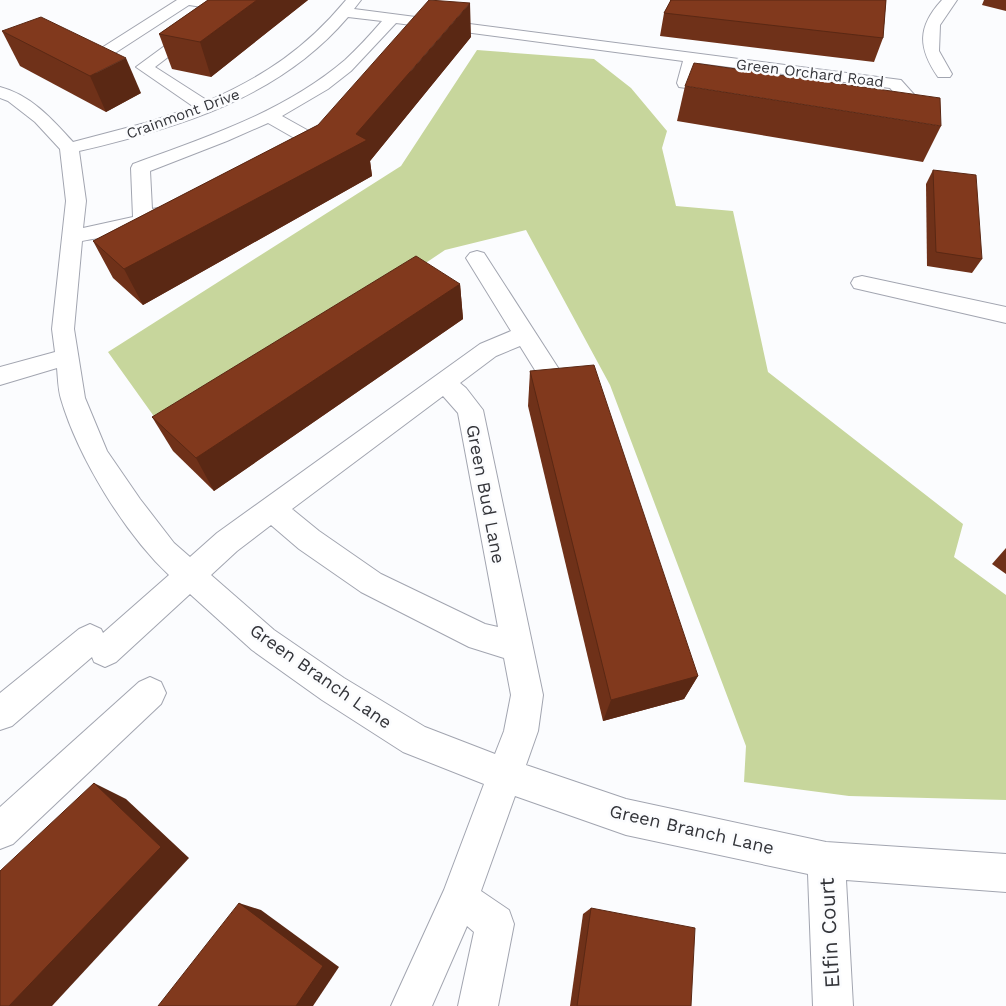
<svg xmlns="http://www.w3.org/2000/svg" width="1006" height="1006" viewBox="0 0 1006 1006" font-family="'Work Sans',sans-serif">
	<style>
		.green { fill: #c7d69c }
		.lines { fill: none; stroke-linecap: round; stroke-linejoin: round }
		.minor-casing { stroke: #a2a5b0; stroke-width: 2 }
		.minor { fill: #fff; fill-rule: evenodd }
		.wall { fill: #6f3119 }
		.shaded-wall { fill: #5a2814 }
		.building { fill: #81391d; stroke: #5a2814 }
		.labels { text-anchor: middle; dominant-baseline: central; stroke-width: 5; stroke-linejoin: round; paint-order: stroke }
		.far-street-label { font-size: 15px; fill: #333439; stroke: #fbfcfe }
		.street-label { font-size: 18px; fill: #333439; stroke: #fbfcfe }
		.near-street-label { font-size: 21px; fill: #333439; stroke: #fbfcfe }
	</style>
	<rect width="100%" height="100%" fill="#fbfcfe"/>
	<!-- green -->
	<polygon class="green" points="477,50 594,59 631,88 667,131 662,148 676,206 733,211 768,372 963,524 954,557 1006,595 1006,800 849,796 744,782 746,746 610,385 526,230 445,250 168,436 108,352 401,166"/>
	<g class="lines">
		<defs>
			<g id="minor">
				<path d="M177 0H216L233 3 235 6 155 67 208 101C265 76 306 48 346 0H361L354 9 901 80 927 109 930 113 927 117 921 118 906 116 903 112 907 108 890 88 699 63 694 79 729 84 731 88 729 92 723 93 679 87 677 83 683 61 396 23 351 71 328 89 282 116 316 135 319 139C312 149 291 158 280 155L277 151 280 147 296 139 268 123 227 141 150 171 152 209 158 208 165 210 168 214C157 230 102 237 82 241L74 329 85 398 107 451 140 499 174 543 190 557 217 533 480 344 511 331 466 258 470 253 477 251 484 253 564 377 561 383 552 386 543 383 520 346 496 356 460 383 466 388 483 410 543 695 538 731 526 765 626 799 826 842 1006 854V892L846 880 853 1006H813L808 874 626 835 515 796 481 891 509 910 514 924 498 1006H458L474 932 467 926 432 1006H391L444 890 484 784 403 752 322 700 252 650 190 594 116 662 105 667 94 662 92 657 12 726 0 730V693L79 629 90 624 101 629 103 633 169 575C125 534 78 457 61 399 58 389 58 378 57 368L0 385V367L55 352 52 329 66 201 60 149 35 122 8 101 0 98V87C31 95 52 119 73 142L149 122 194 107 136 67 215 9 189 5 115 53H103L101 50 103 47ZM348 17 382 21C370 35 358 48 345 60 284 112 207 137 133 164L131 168 133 217 83 228 86 201 79 151C178 128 279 98 348 17ZM443 396 458 413 498 627 485 624 381 574 319 531 292 509ZM271 525 299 549 361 592 469 647 504 658 511 695 504 731 495 754 425 727 344 678 274 630 211 575 237 551Z"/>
				<path d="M942 0H957L940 25 939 51 952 74 950 77H938C918 48 917 27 942 0Z"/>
				<polygon points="862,276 1006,307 1006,323 854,288 851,283 854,278"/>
				<polygon points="150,677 161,682 166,693 161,704 13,844 0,849 0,807 139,682"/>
			</g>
		</defs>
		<!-- minor casing -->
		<use href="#minor" class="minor-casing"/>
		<!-- minor -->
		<use href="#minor" class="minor"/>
	</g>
	<!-- wall -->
	<g class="wall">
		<polygon points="208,0 308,0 211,77 172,69 159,34"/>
		<polygon points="670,0 886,0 883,38 874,62 660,36 664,13 670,2"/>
		<polygon points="984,0 1006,0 1006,11 982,5"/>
		<polygon points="2,31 141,93 106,112 20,66"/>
		<polygon points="471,37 370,161 372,176 143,305 113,278 93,241 318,125"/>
		<polygon points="685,86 941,126 923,162 677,121"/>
		<polygon points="933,170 982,259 972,273 927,266 926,184"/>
		<polygon points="460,284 463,319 214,491 173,451 152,417"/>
		<polygon points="530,371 698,676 684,699 603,721 528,406"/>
		<polygon points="1006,548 1006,574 992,564"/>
		<polygon points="591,908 691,1006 570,1006 583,914"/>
	</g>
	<!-- shaded-wall -->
	<g class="shaded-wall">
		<polygon points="257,0 308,0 211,77 200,42"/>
		<polygon points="470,3 471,37 370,161 372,176 143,305 124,269 356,134"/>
		<polygon points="126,58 141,93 106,112 90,76"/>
		<polygon points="460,284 463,319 214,491 196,458"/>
		<polygon points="698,676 684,699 603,721 611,700"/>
		<polygon points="94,783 126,799 189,858 52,1006 9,1006"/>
		<polygon points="239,903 261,910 339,967 313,1006 296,1006"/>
	</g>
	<!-- building -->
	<g class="building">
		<polygon points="208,0 257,0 200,42 159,34"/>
		<polygon points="429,0 470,3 356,134 367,140 124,269 93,241 318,125"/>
		<polygon points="671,0 886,0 883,38 664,13"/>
		<polygon points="41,17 126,58 90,76 2,31"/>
		<polygon points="694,63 940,98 941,126 685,86"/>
		<polygon points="933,170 976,175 982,259 936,252"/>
		<polygon points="416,256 460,284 196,458 152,417"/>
		<polygon points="594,365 698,676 611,700 530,371"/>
		<polygon points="94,783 161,847 9,1006 0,1006 0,871"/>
		<polygon points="239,903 323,966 296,1006 158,1006"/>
		<polygon points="591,908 695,928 691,1006 577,1006"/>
	</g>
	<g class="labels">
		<!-- far-street labels -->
		<g class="far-street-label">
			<text transform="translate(810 73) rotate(7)">Green Orchard Road</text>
			<text transform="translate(183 114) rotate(-20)">Crainmont Drive</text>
		</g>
		<!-- street labels -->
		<g class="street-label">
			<text transform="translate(486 494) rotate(79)">Green Bud Lane</text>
			<text transform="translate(321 676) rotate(35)">Green Branch Lane</text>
			<text transform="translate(692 829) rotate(13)">Green Branch Lane</text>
		</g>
		<!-- near-street labels -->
		<g class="near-street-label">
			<text transform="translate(829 933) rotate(-93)">Elfin Court</text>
		</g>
	</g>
</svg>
